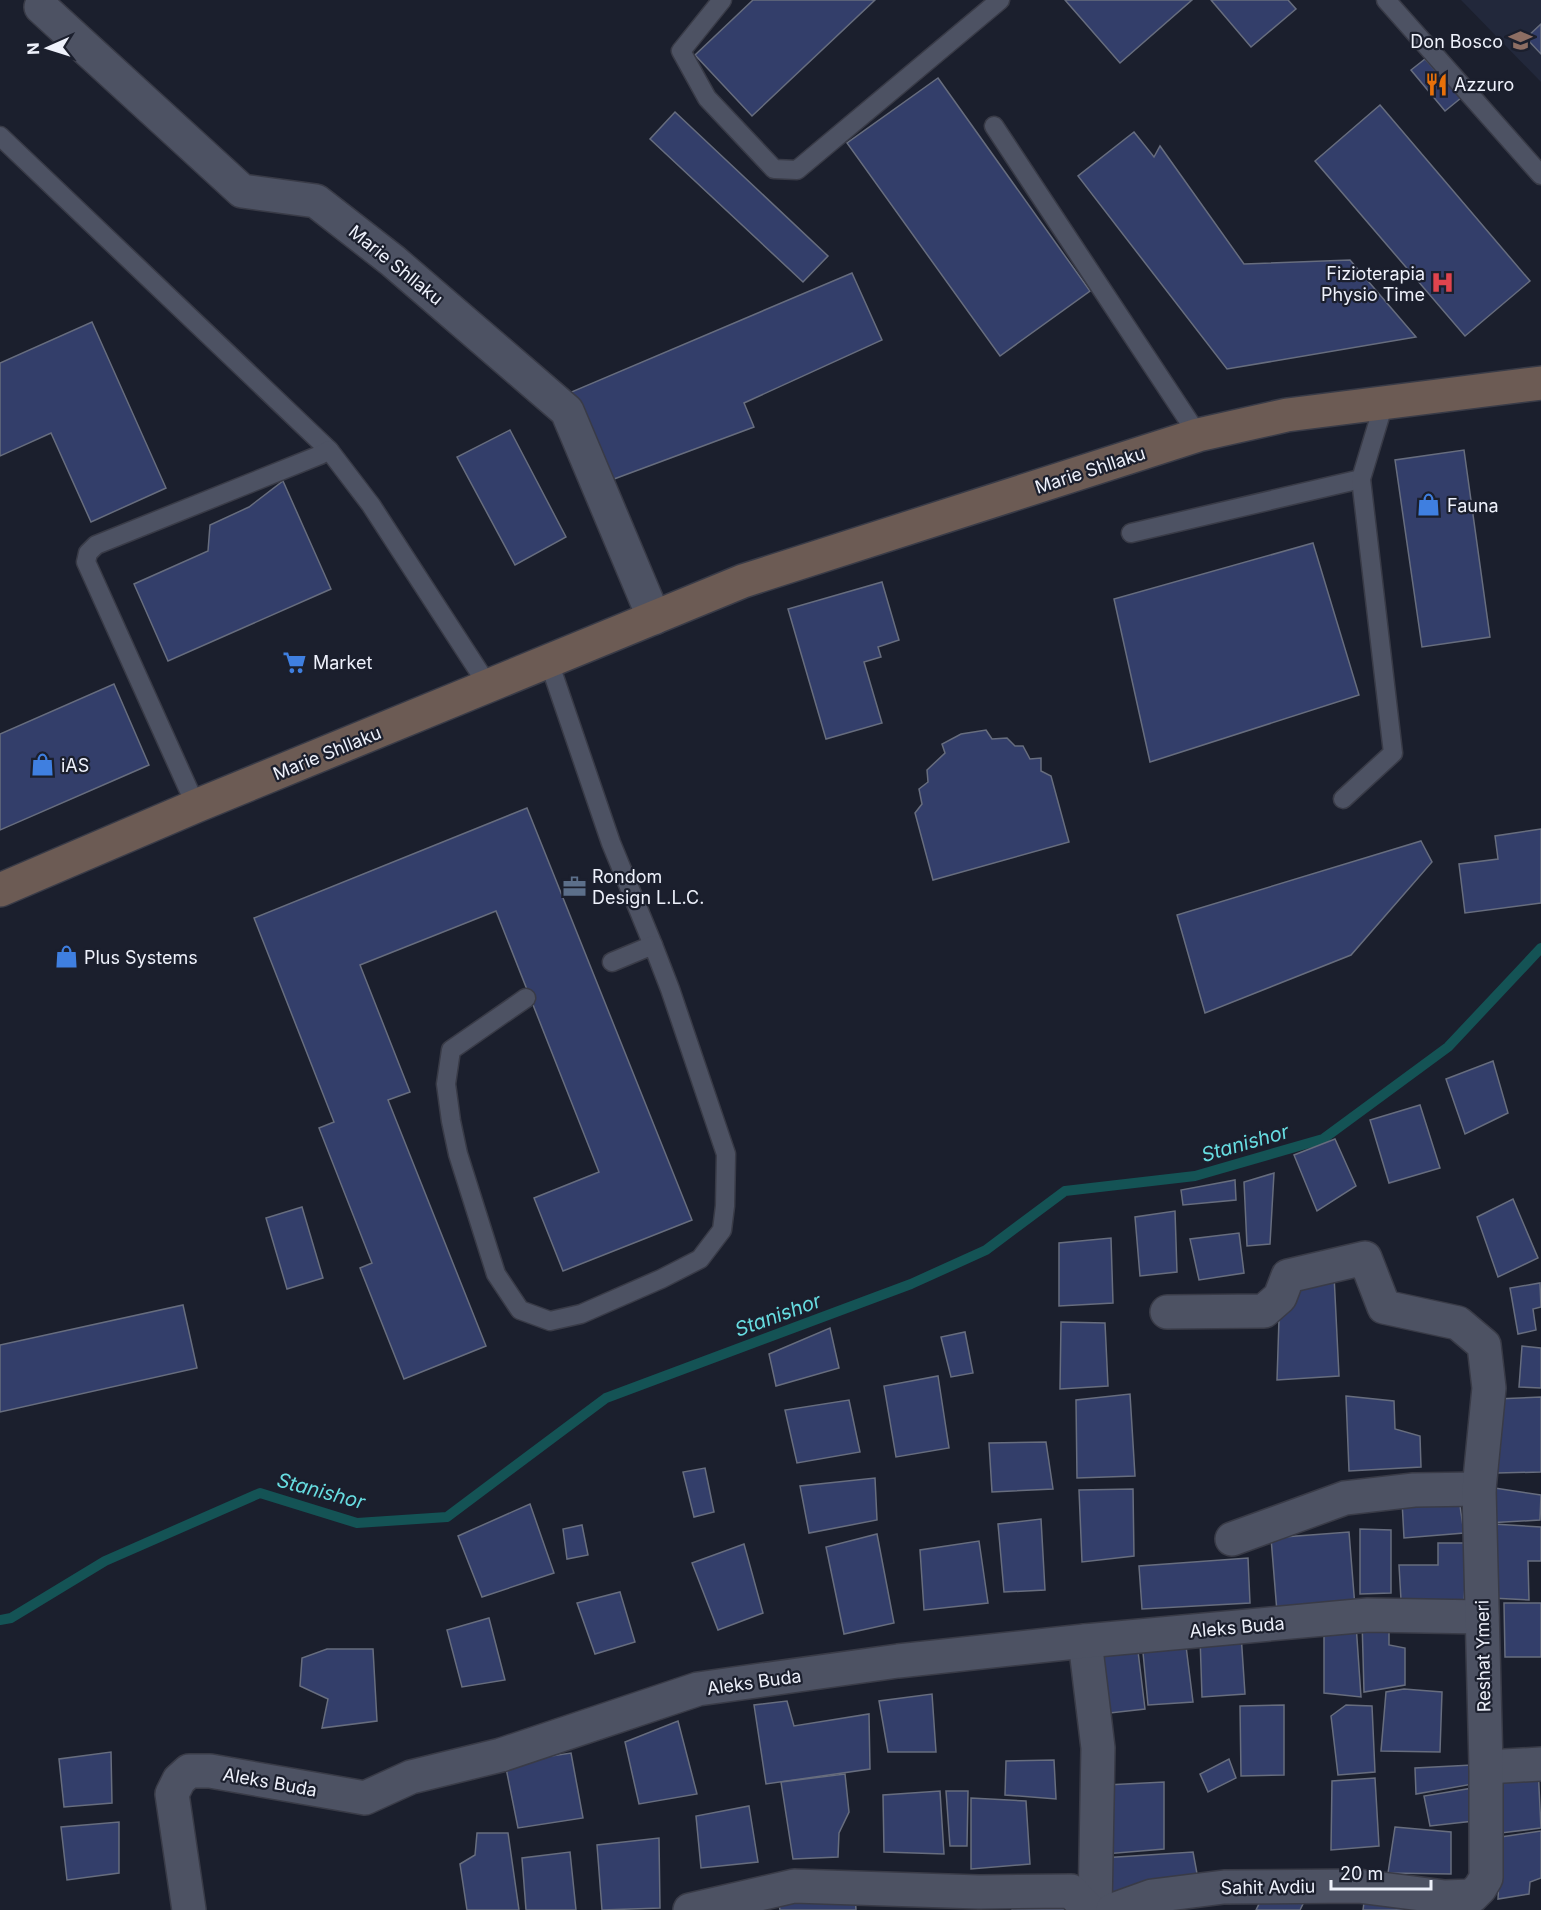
<svg xmlns="http://www.w3.org/2000/svg" width="1541" height="1910" viewBox="0 0 1541 1910" font-family="Inter,sans-serif">
	<style>
		.built { fill: #22283b }
		.lines { fill: none; stroke-linecap: round; stroke-linejoin: round }
		.stream { stroke: #145355; stroke-width: 10 }
		.building { fill: #333e6a; stroke: #676d7e; stroke-width: 1.5 }
		.lane-casing { stroke: #393b47; stroke-width: 21 }
		.street-casing { stroke: #393b47; stroke-width: 36 }
		.secondary-casing { stroke: #393b47; stroke-width: 36 }
		.lane { stroke: #4d5263; stroke-width: 18 }
		.street { stroke: #4d5263; stroke-width: 33 }
		.secondary { stroke: #6c5b54; stroke-width: 33 }
		.labels { text-anchor: middle; dominant-baseline: central; stroke-width: 4.5; stroke-linejoin: round; paint-order: stroke }
		.poi-label { font-size: 18px; fill: #eef1fb; stroke: #1b1f2d; text-anchor: start }
		.street-label { font-size: 18px; fill: #eef1fb; stroke: #1b1f2d }
		.water-label { font-size: 20px; font-style: italic; fill: #67dde1; stroke: #1b1f2d }
	</style>
	<rect width="100%" height="100%" fill="#1b1f2d"/>
	<!-- built -->
	<polygon class="built" points="1461,0 1541,0 1541,82"/>
	<g class="lines">
		<!-- stream -->
		<polyline class="stream" points="0,1620 11,1618 105,1561 260,1493 357,1523 447,1517 606,1398 911,1284 986,1250 1065,1191 1195,1176 1323,1139 1448,1047 1541,948"/>
	</g>
	<!-- building -->
	<g class="building">
		<polygon points="753,0 875,0 752,116 695,55"/>
		<polygon points="1065,0 1192,0 1120,63"/>
		<polygon points="1211,0 1288,0 1296,9 1251,47"/>
		<polygon points="1541,24 1541,54 1526,38"/>
		<polygon points="1425,59 1461,98 1445,111 1411,70"/>
		<polygon points="938,78 1090,291 1000,356 847,143"/>
		<polygon points="1380,105 1530,281 1465,336 1315,161"/>
		<polygon points="675,112 828,256 803,282 650,139"/>
		<polygon points="1134,132 1154,157 1160,146 1244,264 1350,260 1416,337 1227,369 1078,176"/>
		<polygon points="852,273 882,340 744,403 754,427 614,479 569,393"/>
		<polygon points="92,322 166,488 91,522 51,433 0,456 0,363"/>
		<polygon points="510,430 566,537 515,565 457,457"/>
		<polygon points="1464,450 1490,637 1422,647 1395,460"/>
		<polygon points="283,481 331,589 168,661 134,584 208,551 210,525 249,507"/>
		<polygon points="1313,543 1359,695 1150,762 1114,599"/>
		<polygon points="882,582 899,640 878,647 881,657 864,662 882,723 826,739 788,609"/>
		<polygon points="114,684 149,765 0,830 0,734"/>
		<polygon points="986,730 992,739 1007,738 1015,746 1023,746 1030,759 1041,758 1041,771 1051,776 1069,842 933,880 915,813 922,804 919,789 928,782 927,770 945,753 942,744 961,734"/>
		<polygon points="527,808 692,1220 563,1271 534,1198 599,1172 496,911 360,965 410,1092 388,1100 486,1346 404,1379 360,1268 372,1263 319,1128 334,1122 254,918"/>
		<polygon points="1541,829 1541,903 1465,913 1459,864 1498,859 1495,836"/>
		<polygon points="1421,841 1432,862 1351,955 1205,1013 1177,915"/>
		<polygon points="1493,1061 1508,1113 1465,1134 1446,1079"/>
		<polygon points="1420,1105 1440,1168 1389,1183 1370,1120"/>
		<polygon points="1335,1139 1356,1186 1317,1211 1294,1155"/>
		<polygon points="1274,1173 1270,1244 1247,1246 1244,1182"/>
		<polygon points="1235,1180 1236,1200 1183,1205 1181,1190"/>
		<polygon points="1513,1199 1538,1258 1498,1277 1477,1217"/>
		<polygon points="302,1207 323,1278 287,1289 266,1218"/>
		<polygon points="1175,1211 1177,1272 1140,1276 1135,1217"/>
		<polygon points="1239,1233 1244,1273 1199,1280 1190,1239"/>
		<polygon points="1111,1238 1113,1303 1059,1306 1059,1243"/>
		<polygon points="1334,1275 1339,1376 1277,1380 1279,1319 1291,1287"/>
		<polygon points="1540,1283 1541,1307 1533,1309 1536,1330 1518,1334 1510,1288"/>
		<polygon points="183,1305 197,1368 0,1412 0,1345"/>
		<polygon points="1061,1322 1105,1323 1108,1386 1060,1389"/>
		<polygon points="830,1328 839,1368 776,1386 769,1354"/>
		<polygon points="965,1332 973,1373 951,1377 941,1337"/>
		<polygon points="1522,1346 1541,1348 1541,1388 1519,1387"/>
		<polygon points="938,1376 949,1448 896,1457 884,1386"/>
		<polygon points="1130,1394 1135,1476 1077,1478 1076,1400"/>
		<polygon points="1346,1396 1394,1401 1395,1429 1420,1436 1421,1467 1349,1471"/>
		<polygon points="1541,1397 1541,1472 1497,1473 1495,1399"/>
		<polygon points="849,1400 860,1452 797,1463 785,1410"/>
		<polygon points="1046,1442 1053,1489 992,1492 989,1443"/>
		<polygon points="705,1468 714,1512 694,1517 683,1472"/>
		<polygon points="875,1478 877,1520 809,1533 800,1486"/>
		<polygon points="1488,1487 1541,1495 1540,1520 1487,1523"/>
		<polygon points="1133,1489 1134,1556 1082,1562 1079,1490"/>
		<polygon points="1459,1499 1464,1533 1404,1538 1402,1501"/>
		<polygon points="530,1504 554,1573 482,1597 458,1536"/>
		<polygon points="1041,1519 1045,1590 1004,1592 998,1524"/>
		<polygon points="1493,1524 1541,1527 1541,1561 1528,1561 1529,1600 1491,1598"/>
		<polygon points="582,1525 588,1555 567,1559 563,1529"/>
		<polygon points="1360,1529 1391,1530 1391,1593 1360,1594"/>
		<polygon points="1349,1532 1355,1607 1277,1612 1271,1538"/>
		<polygon points="877,1534 894,1623 844,1634 826,1547"/>
		<polygon points="979,1541 988,1603 924,1610 920,1550"/>
		<polygon points="1438,1543 1468,1543 1464,1601 1401,1600 1399,1565 1438,1565"/>
		<polygon points="744,1544 763,1613 718,1630 692,1563"/>
		<polygon points="1248,1558 1250,1603 1142,1609 1139,1566"/>
		<polygon points="620,1592 635,1642 595,1654 577,1603"/>
		<polygon points="1504,1603 1541,1603 1541,1657 1505,1657"/>
		<polygon points="489,1618 505,1680 462,1687 447,1630"/>
		<polygon points="1389,1619 1389,1645 1405,1648 1405,1685 1364,1692 1362,1620"/>
		<polygon points="1356,1624 1361,1697 1324,1693 1324,1627"/>
		<polygon points="1241,1634 1245,1694 1202,1697 1200,1637"/>
		<polygon points="1185,1638 1193,1702 1148,1705 1142,1642"/>
		<polygon points="1137,1643 1145,1709 1101,1714 1091,1646"/>
		<polygon points="327,1649 373,1649 377,1721 322,1728 328,1699 300,1686 302,1658"/>
		<polygon points="1404,1689 1442,1692 1440,1752 1381,1751 1386,1692"/>
		<polygon points="932,1694 936,1752 888,1752 879,1701"/>
		<polygon points="787,1701 794,1726 869,1714 870,1769 766,1784 754,1705"/>
		<polygon points="1284,1705 1284,1775 1241,1776 1240,1706"/>
		<polygon points="1346,1705 1372,1706 1375,1772 1338,1775 1331,1716"/>
		<polygon points="678,1721 697,1794 639,1804 625,1742"/>
		<polygon points="111,1752 112,1803 64,1807 59,1759"/>
		<polygon points="571,1753 583,1818 518,1828 505,1763"/>
		<polygon points="1229,1759 1236,1778 1208,1792 1200,1774"/>
		<polygon points="1054,1760 1056,1799 1005,1795 1006,1761"/>
		<polygon points="1472,1765 1473,1784 1416,1794 1415,1768"/>
		<polygon points="1538,1767 1541,1828 1501,1833 1501,1773"/>
		<polygon points="845,1774 849,1812 839,1833 838,1857 793,1859 781,1782"/>
		<polygon points="1375,1778 1379,1846 1331,1850 1332,1781"/>
		<polygon points="1164,1782 1164,1849 1105,1854 1106,1785"/>
		<polygon points="1473,1788 1474,1821 1430,1826 1424,1796"/>
		<polygon points="940,1791 944,1854 884,1852 883,1795"/>
		<polygon points="946,1791 968,1791 967,1846 950,1846"/>
		<polygon points="971,1798 1026,1801 1030,1864 971,1869"/>
		<polygon points="749,1806 758,1862 701,1868 696,1816"/>
		<polygon points="119,1822 119,1873 67,1880 61,1827"/>
		<polygon points="1395,1827 1451,1832 1451,1874 1388,1873"/>
		<polygon points="1541,1831 1541,1878 1530,1882 1529,1894 1498,1899 1501,1837"/>
		<polygon points="477,1833 508,1833 519,1910 467,1910 460,1864 475,1855"/>
		<polygon points="659,1838 660,1908 602,1910 597,1845"/>
		<polygon points="570,1852 576,1910 526,1910 522,1858"/>
		<polygon points="1193,1852 1198,1879 1106,1894 1102,1858"/>
		<polygon points="1266,1890 1304,1902 1300,1910 1256,1910"/>
		<polygon points="855,1893 856,1910 780,1910 778,1898"/>
		<polygon points="1014,1894 1065,1899 1066,1910 1012,1910"/>
		<polygon points="1365,1895 1425,1910 1363,1910"/>
	</g>
	<g class="lines">
		<defs>
			<g id="lane">
				<polyline points="722,0 681,51 707,98 774,169 797,170 1000,0"/>
				<polyline points="1386,0 1541,175"/>
				<polyline points="994,126 1198,435"/>
				<polyline points="0,136 329,450"/>
				<polyline points="1131,533 1361,479"/>
				<polyline points="549,662 611,843 653,945"/>
				<polyline points="1343,799 1393,753 1361,479 1384,403"/>
				<polyline points="196,806 86,562 88,553 96,545 320,455 329,450 371,505 489,687"/>
				<polyline points="526,998 451,1050 446,1084 451,1121 458,1154 496,1274 520,1310 550,1321 581,1314 661,1279 700,1259 722,1230 725,1206 726,1154 670,989 653,945 612,962"/>
			</g>
			<g id="street">
				<polyline points="41,7 242,191 316,201 393,261 567,411 654,618"/>
				<polyline points="1232,1539 1345,1498 1414,1490 1479,1489"/>
				<polyline points="1085,1641 1098,1748 1095,1910"/>
				<polyline points="1486,1767 1541,1764"/>
				<polyline points="189,1910 172,1794 179,1780 189,1771 210,1771 365,1798 411,1777 501,1755 698,1689 898,1661 1085,1641 1368,1615 1482,1617"/>
				<polyline points="690,1910 794,1886 979,1892 1071,1891 1089,1910"/>
				<polyline points="1113,1910 1152,1896 1224,1887 1358,1886 1445,1897 1472,1896 1480,1888 1486,1878 1486,1767 1479,1489 1489,1388 1484,1345 1458,1323 1384,1307 1365,1258 1288,1276 1280,1297 1264,1311 1167,1312"/>
			</g>
			<polyline id="secondary" points="0,890 196,806 743,581 1198,435 1287,415 1541,383"/>
		</defs>
		<!-- lane casing -->
		<use href="#lane" class="lane-casing"/>
		<!-- street casing -->
		<use href="#street" class="street-casing"/>
		<!-- secondary casing -->
		<use href="#secondary" class="secondary-casing"/>
		<!-- lane -->
		<use href="#lane" class="lane"/>
		<!-- street -->
		<use href="#street" class="street"/>
		<!-- secondary -->
		<use href="#secondary" class="secondary"/>
	</g>
	<!-- icons -->
	<defs>
		<symbol id="school-bare" viewBox="-9 -9 18 18"><path d="M0-5L7-2L0 1L-7-2ZM-4 1L0 2.5L4 1V4Q0 6-4 4Z" fill="#8d6e63" stroke="#1b1f2d" stroke-width="2.5" paint-order="stroke"/></symbol>
		<symbol id="restaurant-bare" viewBox="-9 -9 18 18"><path d="M-5-6h1v4h1v-4h1v4h1v-4h1v5L-1.5 .5V6h-2V.5L-5-1ZM5-6V6H3V1.5H1.5Q1.5-4 5-6Z" fill="#e8710a" stroke="#1b1f2d" stroke-width="2.5" paint-order="stroke"/></symbol>
		<symbol id="hospital-bare" viewBox="-9 -9 18 18"><path d="M-5-5h3v3.5h4V-5h3V5h-3V1.5h-4V5h-3Z" fill="#e0444e" stroke="#1b1f2d" stroke-width="2.5" paint-order="stroke"/></symbol>
		<symbol id="shop-bare" viewBox="-9 -9 18 18"><path d="M-5-2.5h2.3a2.7 3.5 0 0 1 5.4 0H5L5.5 6h-11ZM-1.5-2.5h3a1.5 2.3 0 0 0-3 0Z" fill="#3f7fe0" stroke="#1b1f2d" stroke-width="2.5" paint-order="stroke"/></symbol>
		<symbol id="supermarket-bare" viewBox="-9 -9 18 18"><path d="M-6-5.5h2.5l.6 2H6L4.5 2H-2.5L-4.4-4H-6ZM-1.5 3.2a1.3 1.3 0 1 0 .1 0ZM3 3.2a1.3 1.3 0 1 0 .1 0Z" fill="#3f7fe0" stroke="#1b1f2d" stroke-width="2.5" paint-order="stroke"/></symbol>
		<symbol id="office-bare" viewBox="-9 -9 18 18"><path d="M-6-3h4V-5.5h4V-3h4V5H-6ZM-1-4.5V-3h2v-1.5ZM-6 0V1H6V0Z" fill="#5c6f8a" stroke="#1b1f2d" stroke-width="2.5" paint-order="stroke"/></symbol>
	</defs>
	<g fill-rule="evenodd">
		<use href="#school-bare" x="1504" y="24" width="33" height="33"/>
		<use href="#restaurant-bare" x="1420" y="68" width="33" height="33"/>
		<use href="#hospital-bare" x="1426" y="266" width="33" height="33"/>
		<use href="#shop-bare" x="1412" y="488" width="33" height="33"/>
		<use href="#supermarket-bare" x="278" y="646" width="33" height="33"/>
		<use href="#shop-bare" x="26" y="748" width="33" height="33"/>
		<use href="#office-bare" x="558" y="870" width="33" height="33"/>
		<use href="#shop-bare" x="50" y="940" width="33" height="33"/>
	</g>
	<g class="labels">
		<!-- poi labels -->
		<g class="poi-label">
			<text x="1503" y="41" text-anchor="end">Don Bosco</text>
			<text x="1454" y="84">Azzuro</text>
			<text x="1425" y="273" text-anchor="end">Fizioterapia<tspan x="1425" dy="21">Physio Time</tspan></text>
			<text x="1447" y="505">Fauna</text>
			<text x="313" y="662">Market</text>
			<text x="61" y="765">iAS</text>
			<text x="592" y="876">Rondom<tspan x="592" dy="21">Design L.L.C.</tspan></text>
			<text x="84" y="957">Plus Systems</text>
		</g>
		<!-- street labels -->
		<g class="street-label">
			<text transform="translate(396 265) rotate(39)">Marie Shllaku</text>
			<text transform="translate(1090 470) rotate(-18)">Marie Shllaku</text>
			<text transform="translate(327 753) rotate(-22)">Marie Shllaku</text>
			<text transform="translate(1237 1627) rotate(-5)">Aleks Buda</text>
			<text transform="translate(1483 1656) rotate(-91)">Reshat Ymeri</text>
			<text transform="translate(754 1682) rotate(-8)">Aleks Buda</text>
			<text transform="translate(270 1782) rotate(10)">Aleks Buda</text>
			<text transform="translate(1268 1887) rotate(-1)">Sahit Avdiu</text>
		</g>
		<!-- water labels -->
		<g class="water-label">
			<text transform="translate(1245 1143) rotate(-16)">Stanishor</text>
			<text transform="translate(778 1315) rotate(-20)">Stanishor</text>
			<text transform="translate(321 1491) rotate(15)">Stanishor</text>
		</g>
	</g>
	<!-- north arrow -->
	<g transform="translate(48 48) rotate(267)" stroke="#1b1f2d" stroke-width="4.5" paint-order="stroke">
	<path d="M0-4.5L10 22L0 15L-10 22Z" fill="#eef1fb"/>
	<text y="-9" font-size="16" font-weight="bold" text-anchor="middle" fill="#eef1fb">N</text>
	</g>
	<!-- scale -->
	<path d="M1331 1880v9h100v-9" fill="none" stroke="#eef1fb" stroke-width="3"/>
	<text x="1340" y="1880" font-size="18" fill="#eef1fb" stroke="#1b1f2d" stroke-width="4.5" paint-order="stroke">20 m</text>
</svg>
